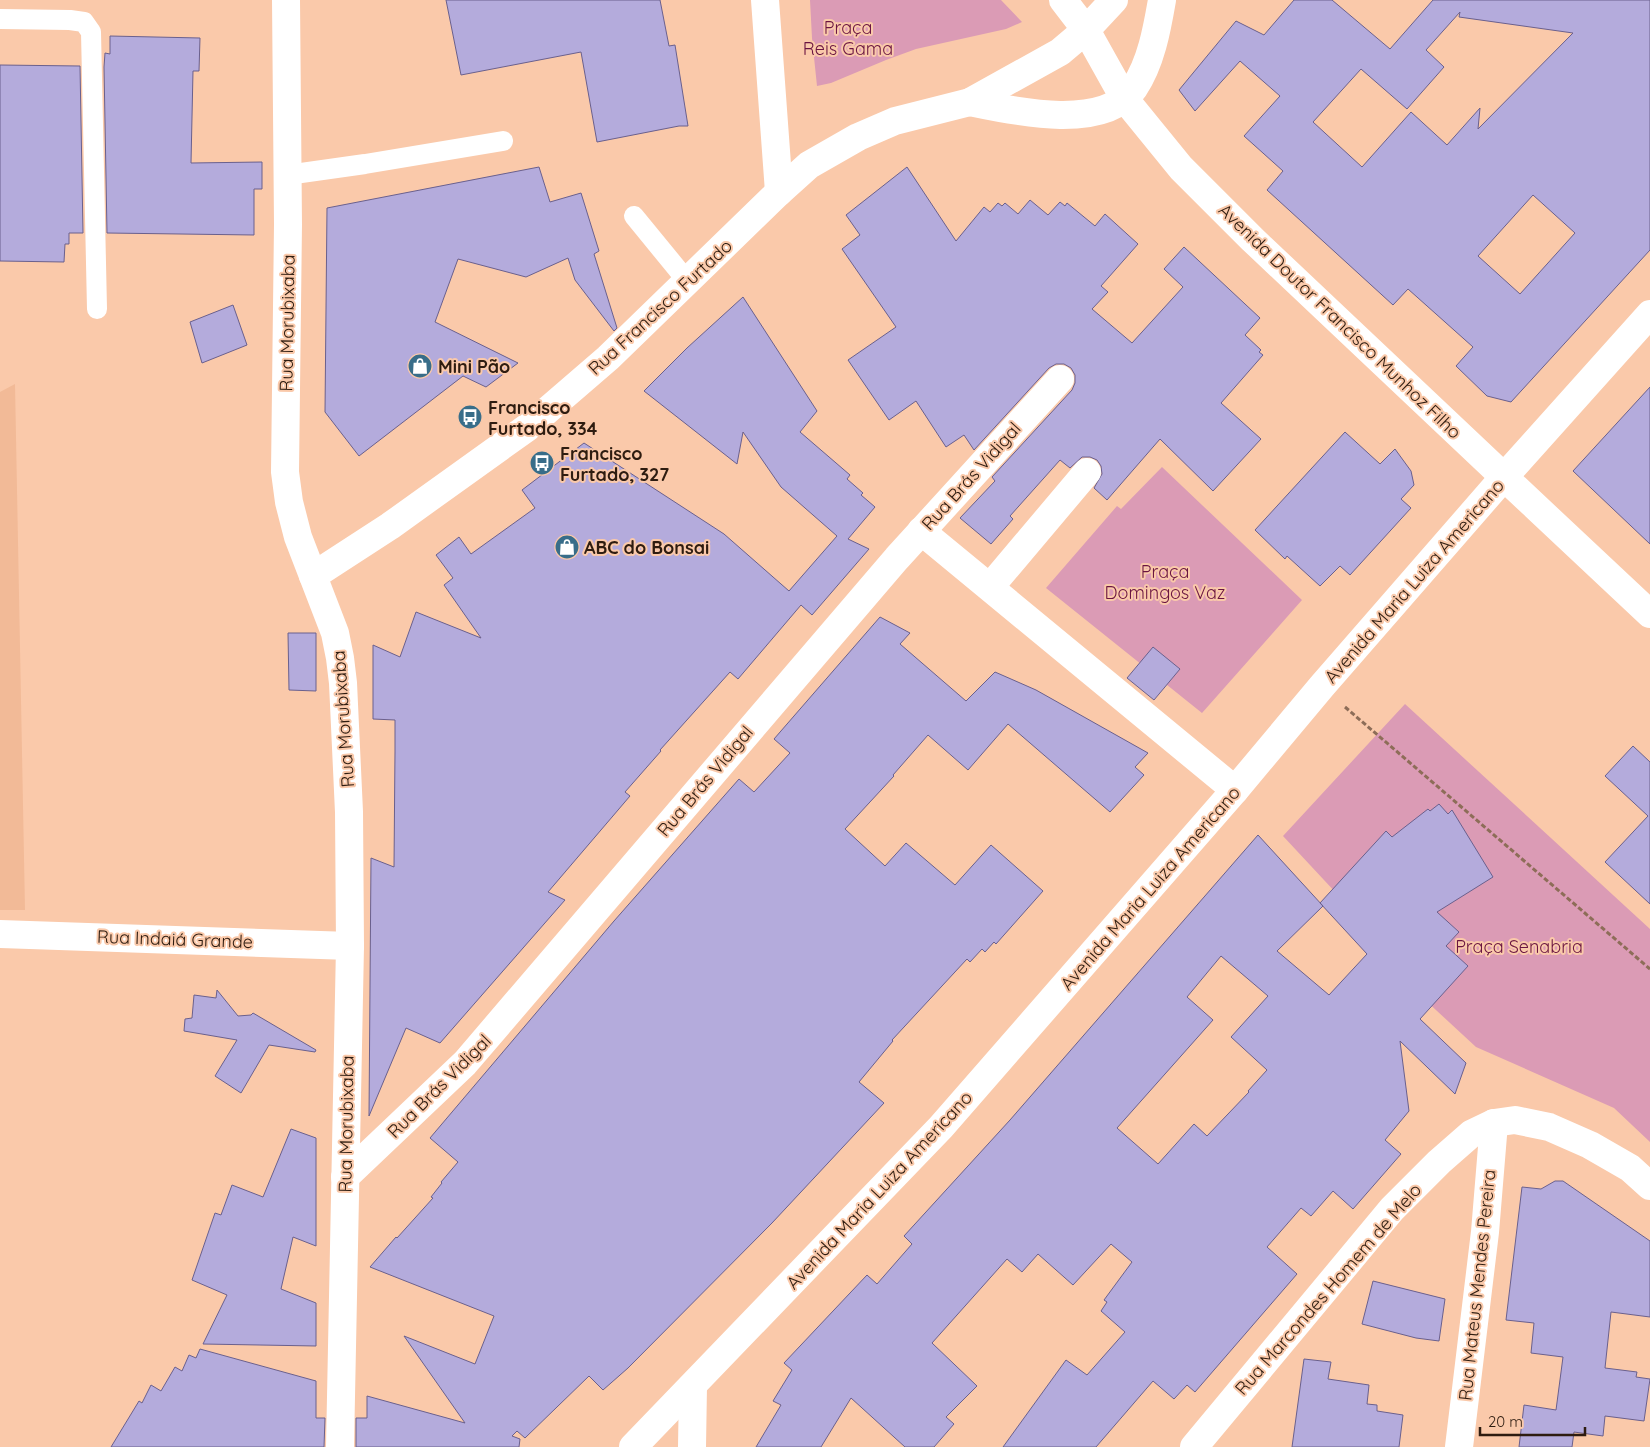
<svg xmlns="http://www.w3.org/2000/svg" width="1650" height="1447" viewBox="0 0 1650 1447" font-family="Quicksand,sans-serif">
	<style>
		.built { fill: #f2ba97 }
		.green { fill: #db9bb5 }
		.building { fill: #b4abdc; stroke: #6a608d; fill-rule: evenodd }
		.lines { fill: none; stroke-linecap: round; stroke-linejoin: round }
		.path { stroke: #8d6d58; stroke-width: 3; stroke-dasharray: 5 2.5; stroke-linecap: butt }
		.service { stroke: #fff; stroke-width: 20 }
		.minor { stroke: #fff; stroke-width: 28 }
		.tertiary { stroke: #fff; stroke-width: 28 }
		.secondary { stroke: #fff; stroke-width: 28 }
		.labels { text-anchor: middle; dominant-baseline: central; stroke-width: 4; stroke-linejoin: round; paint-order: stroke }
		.park-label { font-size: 18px; fill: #6a1441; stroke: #fac9aa }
		.street-label { font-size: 18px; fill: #2e1c10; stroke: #fac9aa }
		.poi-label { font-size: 18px; font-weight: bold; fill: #2e1c10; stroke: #fac9aa; text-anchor: start }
	</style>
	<rect width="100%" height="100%" fill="#fac9aa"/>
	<!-- built -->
	<polygon class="built" points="15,384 25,910 0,910 0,392"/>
	<!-- green -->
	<g class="green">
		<polygon points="810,0 1001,0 1022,22 1006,29 916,49 886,60 831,83 817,86 812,38"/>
		<polygon points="1162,467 1302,600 1202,713 1046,588 1117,506 1121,509"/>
		<polygon points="1405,704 1650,929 1650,1142 1614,1108 1476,1047 1384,962 1392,953 1283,836"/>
	</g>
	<!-- building -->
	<g class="building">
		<polygon points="446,0 660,0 669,46 675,45 688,126 679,126 597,142 581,52 461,75"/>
		<path d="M1294 0H1332L1390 49 1433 0H1650V250L1511 402 1487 396 1456 366 1473 347 1408 289 1393 305 1267 190 1283 171 1244 136 1280 96 1240 61 1195 111 1179 90 1236 21 1264 35ZM1460 12 1459 17 1573 33 1478 129 1480 108 1447 145 1411 112 1362 167 1313 122 1361 69 1407 109 1444 67 1426 50ZM1533 195 1575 233 1520 294 1478 256Z"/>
		<polygon points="110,36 200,38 199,71 193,71 191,163 262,162 262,189 254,189 254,235 107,233 104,67 105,53 110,54"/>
		<polygon points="0,65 80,66 83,233 69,233 69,244 65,244 64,262 0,261"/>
		<polygon points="539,167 550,202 581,193 599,251 594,254 617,328 614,331 575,280 568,258 526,277 458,259 435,322 518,363 486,387 463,376 359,456 325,412 327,208"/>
		<polygon points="907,167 956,241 984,207 990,212 998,203 1002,206 1005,203 1018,214 1030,200 1048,215 1060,202 1065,206 1067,203 1095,226 1105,214 1138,244 1101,286 1108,292 1092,309 1132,343 1183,287 1164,269 1184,247 1260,318 1245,335 1261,350 1259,352 1263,355 1221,403 1261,439 1213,491 1160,439 1107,500 1094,488 1102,474 1101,466 1097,460 1090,457 1082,457 1070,468 1060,460 1010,516 1013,519 991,544 960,518 995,481 992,477 1072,390 1075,383 1075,375 1071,368 1064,364 1056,364 1049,368 974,450 964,435 946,447 916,401 889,420 848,360 896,327 842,249 860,235 846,215"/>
		<polygon points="743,297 817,411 800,432 850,475 847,479 863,493 861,495 875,507 848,539 869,549 812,615 801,605 738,679 730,672 660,750 661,751 625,792 630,796 548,892 565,900 440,1043 406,1028 369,1116 371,858 394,867 395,752 395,720 373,719 373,645 400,657 416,612 481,638 444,585 453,578 436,555 459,537 471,554 535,508 522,490 584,443 724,534 789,591 837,536 781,487 743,432 737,464 644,391 687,348"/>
		<polygon points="233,305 247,345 202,363 190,322"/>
		<polygon points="1650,387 1650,544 1573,471"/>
		<polygon points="1345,432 1380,464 1395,449 1411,471 1414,485 1401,499 1411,508 1350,575 1340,566 1320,586 1287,556 1285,559 1255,530"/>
		<polygon points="880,617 910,633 900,644 966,701 995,672 1036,690 1148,753 1135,767 1144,775 1110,812 1008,724 968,770 928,735 893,775 894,776 845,829 885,866 906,843 955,885 991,845 1043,891 996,944 994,942 985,952 982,949 970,962 967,959 892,1040 893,1041 859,1082 884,1103 772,1223 628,1368 603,1390 589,1376 525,1438 517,1431 512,1436 520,1439 519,1447 356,1447 356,1418 367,1418 367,1396 465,1423 404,1336 475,1364 494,1316 370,1267 396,1237 397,1238 433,1198 431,1197 442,1183 441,1182 458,1162 430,1138 614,921 739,779 754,792 790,753 774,739"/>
		<polygon points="288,633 316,633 316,691 289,690"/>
		<polygon points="1153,647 1180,669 1154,700 1127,678"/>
		<polygon points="1633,746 1650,762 1650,904 1605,862 1648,816 1605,776"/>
		<path d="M1439 804 1448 814 1452 810 1493 877 1437 912 1459 932 1446 946 1468 966 1420 1019 1466 1063 1455 1094 1400 1041 1409 1111 1385 1140 1401 1154 1353 1209 1333 1191 1311 1216 1301 1208 1267 1247 1297 1274 1195 1392 1187 1385 1174 1399 1153 1381 1096 1447H1003L1066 1360 1087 1375 1125 1332 1101 1311 1107 1302 1104 1300 1132 1262 1111 1244 1073 1285 1038 1254 1022 1272 1007 1259 932 1343 977 1386 946 1417 954 1424 934 1447H905L851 1398 821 1447H756L781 1405 773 1401 792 1370 784 1363 867 1275 877 1284 912 1244 904 1236 1010 1120 1258 835 1323 906 1277 951 1329 995 1367 954 1320 903 1386 831 1392 837 1428 809 1430 811ZM1221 956 1268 996 1231 1037 1267 1070 1248 1091 1249 1092 1207 1136 1194 1124 1158 1164 1117 1128 1213 1020 1187 997Z"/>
		<polygon points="217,990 238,1016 251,1015 253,1013 316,1050 315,1052 269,1045 241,1093 215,1076 237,1040 184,1031 185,1019 192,1018 194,995 216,998"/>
		<polygon points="291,1129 316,1138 316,1246 293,1237 281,1289 316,1303 316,1346 203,1344 227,1295 192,1280 215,1213 221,1215 232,1185 263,1197"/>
		<polygon points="1555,1181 1563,1181 1650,1241 1650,1317 1611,1312 1605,1368 1637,1372 1636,1377 1650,1379 1644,1421 1605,1416 1603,1436 1574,1432 1572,1447 1519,1447 1524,1405 1556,1410 1563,1357 1531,1353 1534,1323 1506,1320 1522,1187 1541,1189"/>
		<polygon points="1373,1281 1445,1299 1439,1341 1416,1338 1362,1324"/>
		<polygon points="200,1349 316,1381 316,1418 325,1418 324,1447 111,1447 139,1401 142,1403 151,1385 161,1391 175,1367 182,1371 189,1355 196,1358"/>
		<polygon points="1304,1359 1331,1362 1328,1379 1369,1385 1367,1404 1377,1405 1377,1411 1403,1415 1399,1447 1292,1447"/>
	</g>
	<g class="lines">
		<!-- path -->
		<polyline class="path" points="1345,707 1650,969"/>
		<!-- service -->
		<g class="service">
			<polyline points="0,19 70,20 84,22 91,32 97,309"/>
			<polyline points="287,175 365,164 503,141"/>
			<polyline points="634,216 688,282"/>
		</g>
		<!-- minor -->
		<g class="minor">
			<polyline points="765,0 779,192"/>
			<polyline points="1063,0 1086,30 1124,98 1181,168 1252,239 1504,477"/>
			<path d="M970 102C1013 111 1104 132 1134 88 1151 63 1157 29 1162 0"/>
			<polyline points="921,531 1235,790"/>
			<polyline points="313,576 390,526 528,427 608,358 779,192 809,165 858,137 895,121 970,102 1060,52 1086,30 1114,0"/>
			<polyline points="990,587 1087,472"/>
			<polyline points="0,934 350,946"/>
			<polyline points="345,1177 465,1063 897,558 1060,379"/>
			<polyline points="1194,1447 1392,1209 1439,1162 1471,1134 1494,1123 1515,1120 1549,1127 1590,1145 1630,1168 1650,1186"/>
			<polyline points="1459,1447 1485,1232 1494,1123"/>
		</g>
		<!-- tertiary -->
		<g class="tertiary">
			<polyline points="286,0 288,224 285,472 289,502 298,537 335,633 340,658 343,683 349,812 350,946 340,1447"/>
			<polyline points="1504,477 1650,614"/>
			<polyline points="692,1447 693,1386"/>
		</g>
		<!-- secondary -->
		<polyline class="secondary" points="633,1447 941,1127 1235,790 1322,686 1504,477 1650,314"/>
	</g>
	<!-- icons -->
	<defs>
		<symbol id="shop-disc" viewBox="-11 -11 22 22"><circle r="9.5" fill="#386d89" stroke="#fac9aa"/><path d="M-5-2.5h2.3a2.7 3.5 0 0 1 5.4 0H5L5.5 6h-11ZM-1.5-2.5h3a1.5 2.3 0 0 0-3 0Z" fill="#fff"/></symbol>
		<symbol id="bus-disc" viewBox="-11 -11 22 22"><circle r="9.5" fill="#386d89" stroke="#fac9aa"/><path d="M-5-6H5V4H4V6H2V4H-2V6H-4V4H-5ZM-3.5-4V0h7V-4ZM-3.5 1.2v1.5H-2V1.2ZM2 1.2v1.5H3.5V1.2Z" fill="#fff"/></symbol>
	</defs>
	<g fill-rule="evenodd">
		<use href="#shop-disc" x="406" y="352" width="28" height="28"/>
		<use href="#bus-disc" x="456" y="403" width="28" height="28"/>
		<use href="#bus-disc" x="528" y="449" width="28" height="28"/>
		<use href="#shop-disc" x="553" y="533" width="28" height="28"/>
	</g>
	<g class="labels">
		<!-- park labels -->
		<g class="park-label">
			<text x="848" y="27">Praça<tspan x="848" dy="21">Reis Gama</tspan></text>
			<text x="1165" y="571">Praça<tspan x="1165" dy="21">Domingos Vaz</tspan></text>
			<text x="1519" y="946">Praça Senabria</text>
		</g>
		<!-- street labels -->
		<g class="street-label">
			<text transform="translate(660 307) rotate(-43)">Rua Francisco Furtado</text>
			<text transform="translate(1340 321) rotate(44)">Avenida Doutor Francisco Munhoz Filho</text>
			<text transform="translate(287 323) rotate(-89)">Rua Morubixaba</text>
			<text transform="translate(971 476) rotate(-48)">Rua Brás Vidigal</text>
			<text transform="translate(1414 581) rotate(-49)">Avenida Maria Luiza Americano</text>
			<text transform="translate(343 719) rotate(-94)">Rua Morubixaba</text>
			<text transform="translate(705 781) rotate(-50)">Rua Brás Vidigal</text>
			<text transform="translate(1150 888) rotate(-49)">Avenida Maria Luiza Americano</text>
			<text transform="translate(175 939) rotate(2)">Rua Indaiá Grande</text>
			<text transform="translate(439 1086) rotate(-45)">Rua Brás Vidigal</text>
			<text transform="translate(346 1124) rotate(-89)">Rua Morubixaba</text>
			<text transform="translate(879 1190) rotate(-47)">Avenida Maria Luiza Americano</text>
			<text transform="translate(1477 1285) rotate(-84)">Rua Mateus Mendes Pereira</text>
			<text transform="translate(1328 1289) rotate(-49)">Rua Marcondes Homem de Melo</text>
		</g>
		<!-- poi labels -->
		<g class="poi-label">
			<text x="438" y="366">Mini Pão</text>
			<text x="488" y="407">Francisco<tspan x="488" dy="21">Furtado, 334</tspan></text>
			<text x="560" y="453">Francisco<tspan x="560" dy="21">Furtado, 327</tspan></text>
			<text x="584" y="547">ABC do Bonsai</text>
		</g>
	</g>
	<!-- scale -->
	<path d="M1480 1427v8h105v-8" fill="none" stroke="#2e1c10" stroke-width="2.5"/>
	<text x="1488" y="1427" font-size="15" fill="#2e1c10" stroke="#fac9aa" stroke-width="4" paint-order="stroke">20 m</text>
</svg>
